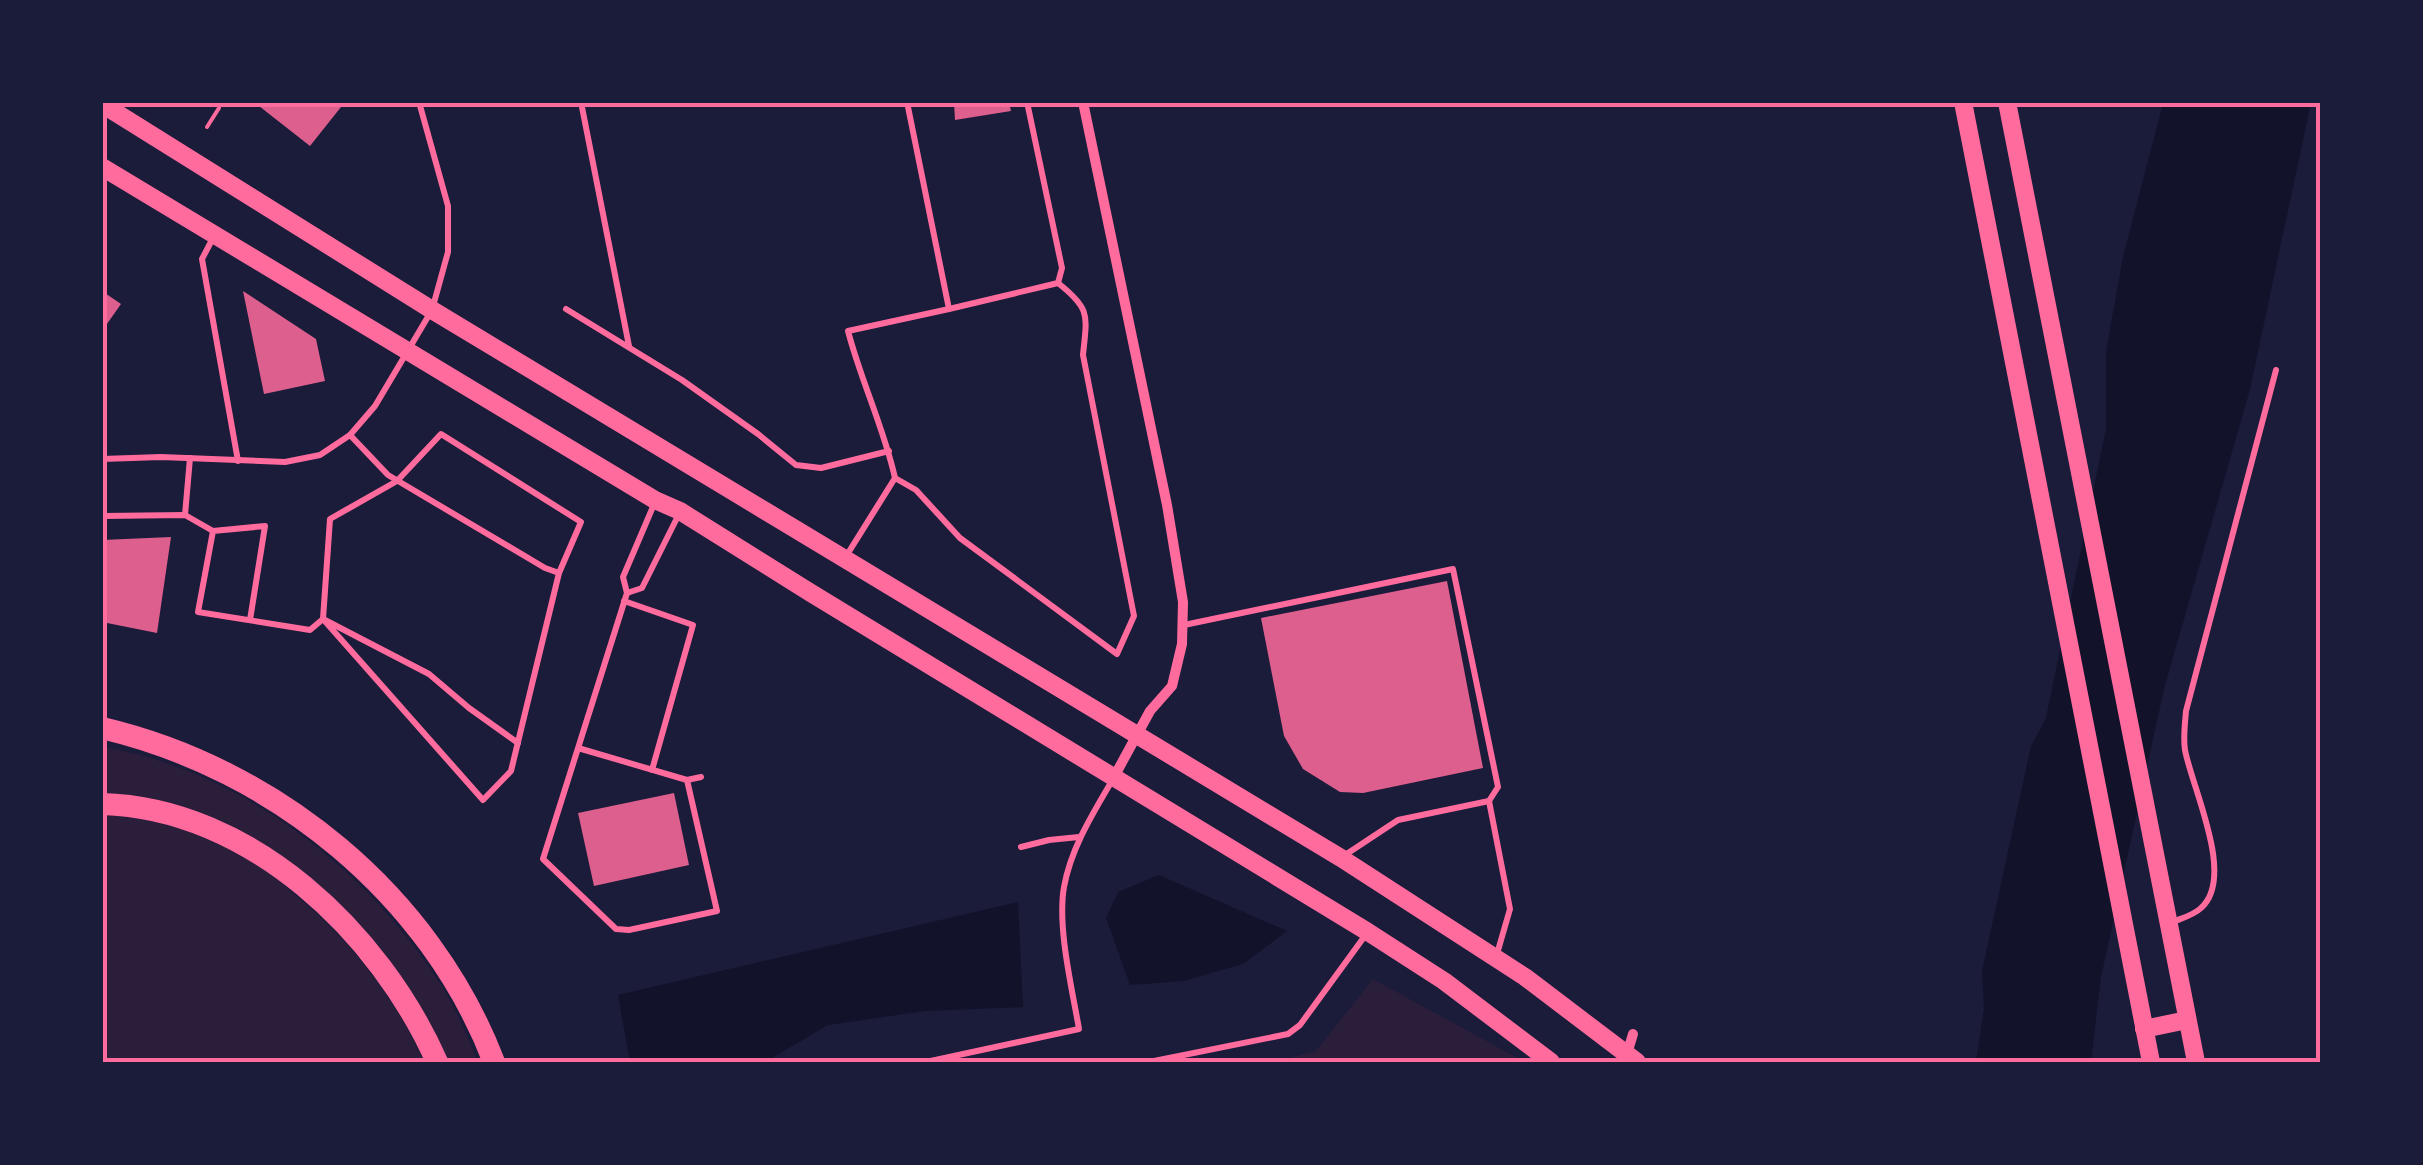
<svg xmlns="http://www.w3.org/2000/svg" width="2423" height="1165" viewBox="0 0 2423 1165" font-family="Lato,sans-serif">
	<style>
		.green { fill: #2a1e3b }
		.water { fill: #12122b }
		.building { fill: #dd5f8e }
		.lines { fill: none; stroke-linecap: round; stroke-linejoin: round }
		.path { stroke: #ff6b9d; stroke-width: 4 }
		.service { stroke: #ff6b9d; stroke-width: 6 }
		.minor { stroke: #ff6b9d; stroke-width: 10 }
		.secondary { stroke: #ff6b9d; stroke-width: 18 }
		.motorway { stroke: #ff6b9d; stroke-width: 22 }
		.neatline { fill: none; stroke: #ff6b9d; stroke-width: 4 }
	</style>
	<rect width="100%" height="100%" fill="#1b1b3a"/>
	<!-- green -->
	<g class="green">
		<path d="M103 747C240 770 363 866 438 980 454 1005 467 1035 478 1062H448L312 881 278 853 239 830 201 812 154 800 103 794Z"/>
		<polygon points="103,814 170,823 240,853 278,880 314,911 347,944 377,981 403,1020 425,1062 103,1062"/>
		<polygon points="1373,979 1525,1062 1274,1062 1316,1051"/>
	</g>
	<!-- water -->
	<g class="water">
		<polygon points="2163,103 2311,103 2250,389 2164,689 2101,977 2091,1062 1976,1062 1984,1009 1982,971 2031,746 2046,718 2106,429 2106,351 2123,257"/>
		<polygon points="1159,875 1287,931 1243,964 1183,981 1130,985 1106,918 1118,892"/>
		<polygon points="1018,902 1023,1007 925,1011 828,1025 765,1062 630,1062 618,995"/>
	</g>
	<!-- building -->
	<g class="building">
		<polygon points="261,102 336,102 341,107 310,146 259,106"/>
		<polygon points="954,102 1009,102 1011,111 955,120"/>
		<polygon points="102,291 121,304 102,331"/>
		<polygon points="243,291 316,339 325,381 264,394"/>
		<polygon points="171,537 157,633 102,622 102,540"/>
		<polygon points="1447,581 1483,768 1363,793 1340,792 1303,769 1284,736 1261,618"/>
		<polygon points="674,793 689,865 594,886 578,813"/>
	</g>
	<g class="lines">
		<!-- path -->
		<polyline class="path" points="207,127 219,108"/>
		<!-- service -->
		<g class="service">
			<polyline points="581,102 629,346"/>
			<polyline points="213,238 202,259 238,461"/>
			<polyline points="566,309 682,380 758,434 796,465 821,468 889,451"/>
			<polyline points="949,309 1058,283 1062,268 1027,102"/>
			<polygon points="441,434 581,522 559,573 511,771 483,800 323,619 330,519 397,481"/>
			<polyline points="350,435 388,475 545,568 559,573"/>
			<polyline points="102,459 161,457 285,462 320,455 350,435 375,406 432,310 448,252 448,206 419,102"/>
			<path d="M895 478 916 490 960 538 1117 654 1134 616 1083 355C1087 315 1091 309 1058 283"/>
			<polyline points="185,515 190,458"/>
			<polyline points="102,516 185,515 213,531"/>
			<path d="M845 558 895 478C884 428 861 381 848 331L949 309 907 102"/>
			<polyline points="627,593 642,588 679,514"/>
			<polyline points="624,601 693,625 652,770"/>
			<polyline points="250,620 265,526 213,531 198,612 310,630 323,619 429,674 469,708 518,743"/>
			<polyline points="1184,625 1453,569 1498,787 1489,801"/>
			<polyline points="578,748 687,780 717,911 629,930 616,929 543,859 627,593 623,577 655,502"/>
			<polyline points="687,780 701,777"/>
			<polyline points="1021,847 1049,840 1079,837"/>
			<polyline points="1342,857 1398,820 1489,801 1510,909 1497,954"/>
			<path d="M2173 922C2182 918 2194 915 2201 908 2236 877 2192 788 2185 750 2183 738 2185 723 2186 711L2276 370"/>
			<path d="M926 1062 1079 1029C1072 988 1057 927 1064 887 1071 848 1093 813 1113 779"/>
			<polyline points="1149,1062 1288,1034 1300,1025 1367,933"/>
		</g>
		<!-- minor -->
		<g class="minor">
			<polyline points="1083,102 1167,505 1183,602 1182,644 1172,686 1150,711 1114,777"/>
			<polyline points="1626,1057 1633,1034"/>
		</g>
		<!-- secondary -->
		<g class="secondary">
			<polyline points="1963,102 2151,1062"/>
			<polyline points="2007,102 2196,1062"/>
			<polyline points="102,104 432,310 1341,858 1525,977 1637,1062"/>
			<polyline points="102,167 655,500 680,511 811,593 1368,932 1444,981 1551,1062"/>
			<polyline points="2144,1029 2187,1020"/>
		</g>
		<!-- motorway -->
		<g class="motorway">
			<path d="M102 728C276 769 430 895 494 1062"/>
			<path d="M102 804C251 808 380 933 437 1062"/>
		</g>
	</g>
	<!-- border -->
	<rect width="2423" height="1165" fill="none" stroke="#1b1b3a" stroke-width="210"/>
	<rect x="105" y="105" width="2213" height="955" class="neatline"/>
</svg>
